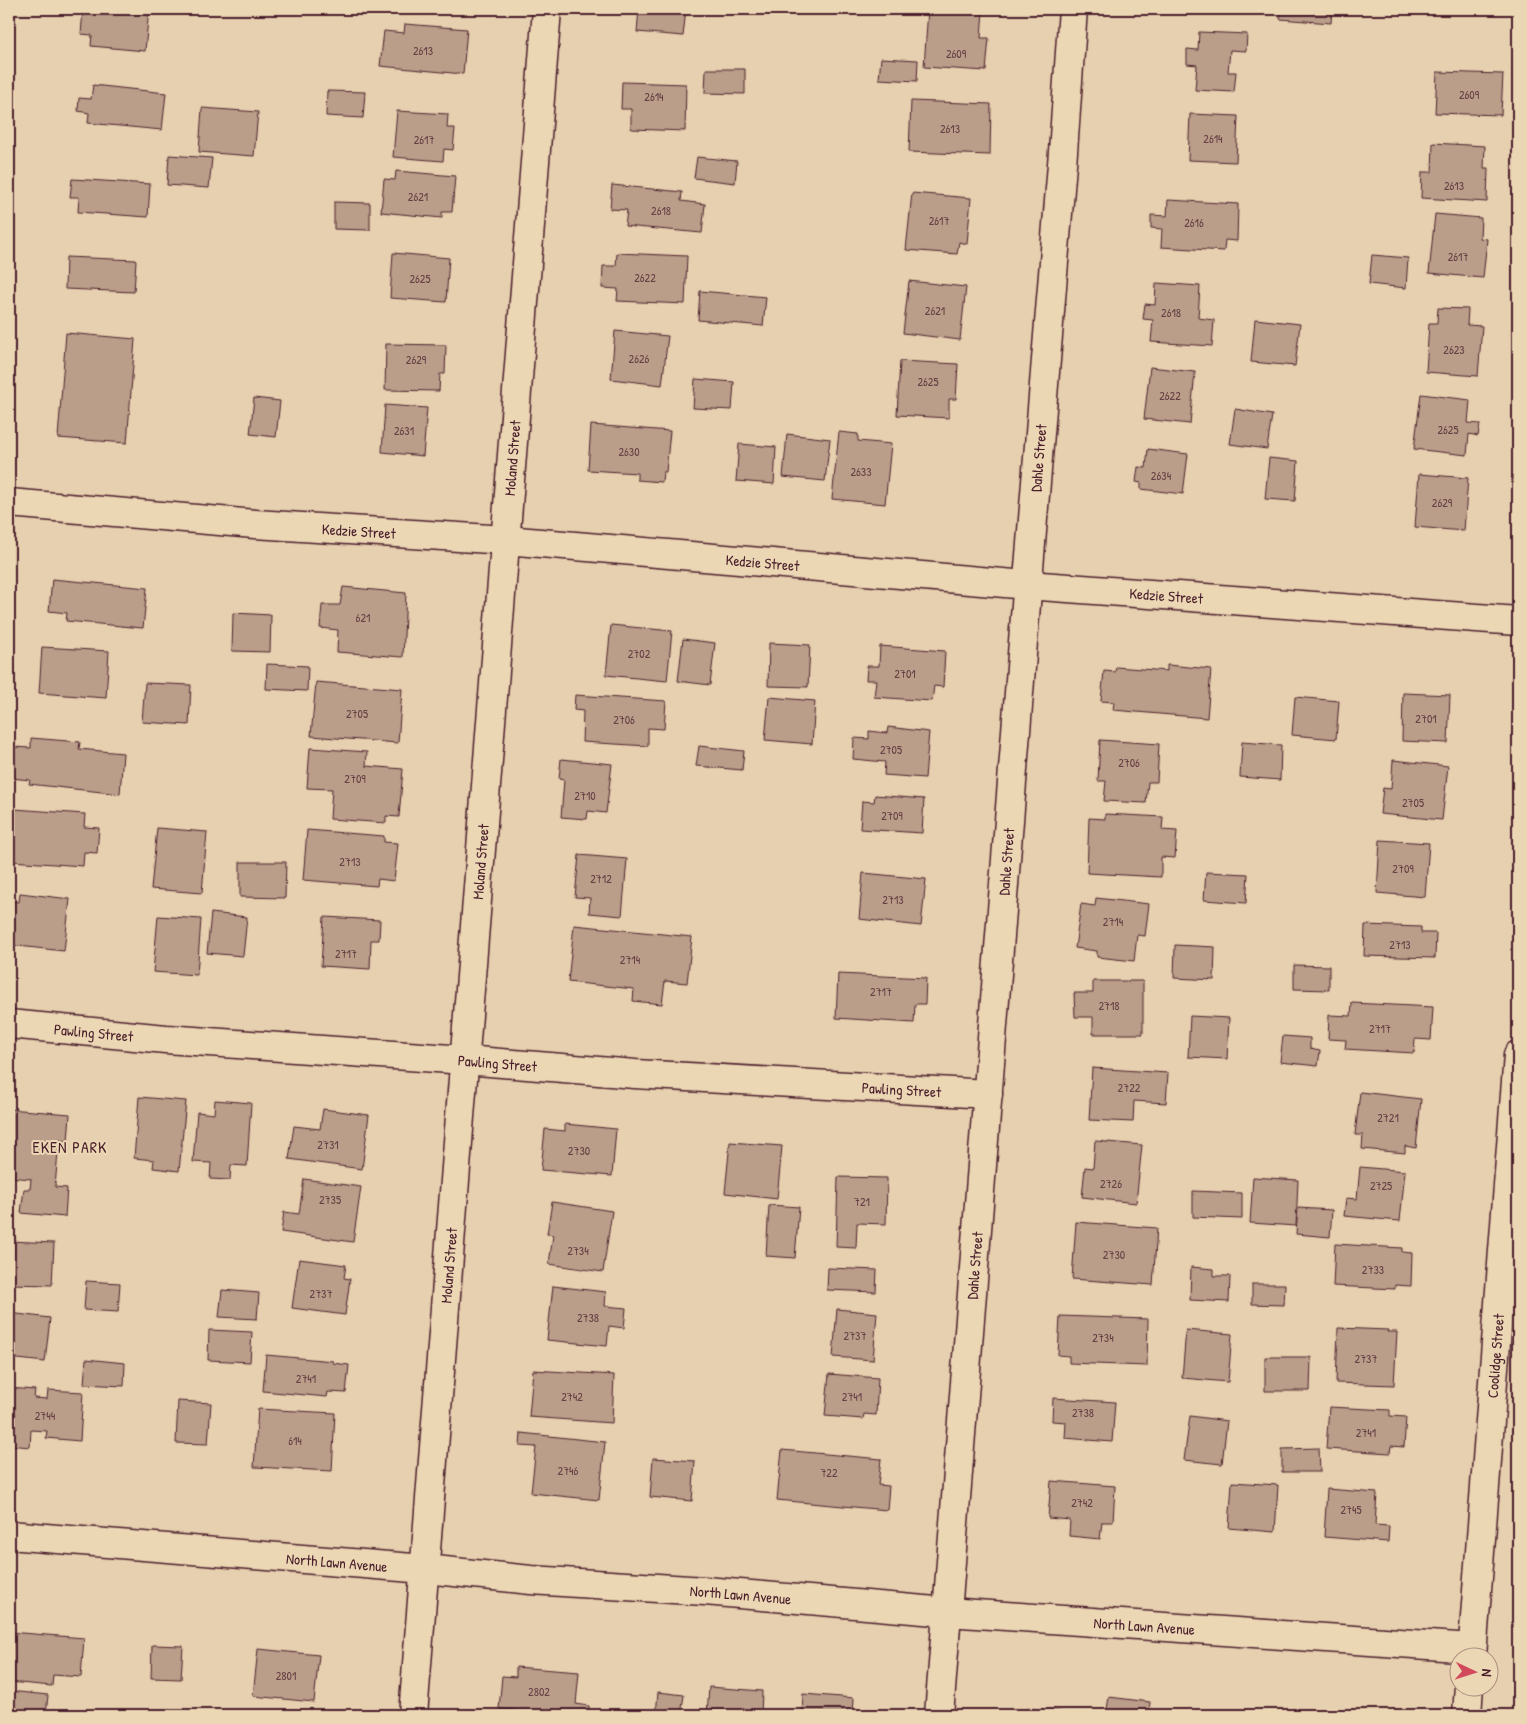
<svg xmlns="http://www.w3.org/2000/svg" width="1527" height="1724" viewBox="0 0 1527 1724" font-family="'Patrick Hand',sans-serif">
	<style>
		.building { fill: #ba9e8a; stroke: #4a1f2b }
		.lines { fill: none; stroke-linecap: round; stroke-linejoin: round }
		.street-casing { stroke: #4a1f2b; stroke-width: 31 }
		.street { stroke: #ecd7b5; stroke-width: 28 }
		.labels { text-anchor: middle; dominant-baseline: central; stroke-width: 4; stroke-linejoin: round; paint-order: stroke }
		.number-label { font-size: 12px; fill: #663f43 }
		.street-label { font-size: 15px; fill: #4a1f2b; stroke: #ecd7b5 }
		.neighbourhood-label { font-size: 16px; letter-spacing: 1px; fill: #4a1f2b; stroke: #ecd7b5 }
	</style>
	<rect width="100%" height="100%" fill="#e6d0af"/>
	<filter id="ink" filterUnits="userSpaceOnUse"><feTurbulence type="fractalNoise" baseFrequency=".02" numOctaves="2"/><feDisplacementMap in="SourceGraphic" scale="10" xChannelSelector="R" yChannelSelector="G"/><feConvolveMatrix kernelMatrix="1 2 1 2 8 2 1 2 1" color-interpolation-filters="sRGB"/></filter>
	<g filter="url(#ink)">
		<!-- building -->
		<g class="building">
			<polygon points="96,9 149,9 145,51 91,46 92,35 81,34 83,10 96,12"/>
			<polygon points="639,9 686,9 683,36 637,32"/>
			<polygon points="928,9 983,10 981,38 989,38 986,71 924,67"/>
			<polygon points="1281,9 1332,9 1331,23 1280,19"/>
			<polygon points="405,24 467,29 463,74 380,66 384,31 404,33"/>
			<polygon points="1199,32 1247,34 1246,51 1230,50 1228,72 1236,72 1234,92 1195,90 1197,65 1187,64 1187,49 1198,50"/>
			<polygon points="881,58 918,60 917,81 879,79"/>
			<polygon points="706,69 745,69 745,94 705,93"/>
			<polygon points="1437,72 1503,74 1501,115 1435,113"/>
			<polygon points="622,82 686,84 685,131 631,129 631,109 621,109"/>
			<polygon points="93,85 166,93 162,130 88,123 89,113 78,111 79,98 91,99"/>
			<polygon points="327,91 365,92 363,118 326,116"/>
			<polygon points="911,101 991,104 990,155 909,152"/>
			<polygon points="202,108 258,112 254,156 199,152"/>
			<polygon points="397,111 448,114 447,128 455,128 453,150 444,149 443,161 393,157"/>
			<polygon points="1190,114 1238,116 1236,162 1188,160"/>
			<polygon points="1433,143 1485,146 1484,168 1488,168 1487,202 1421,198 1422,172 1432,172"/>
			<polygon points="169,155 212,158 209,188 167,185"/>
			<polygon points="697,157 737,161 735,183 694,178"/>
			<polygon points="396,171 455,176 452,212 442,212 442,218 381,212 384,179 395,180"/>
			<polygon points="72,179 150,184 148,217 78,212 79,197 70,197"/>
			<polygon points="612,185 682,192 681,201 705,204 702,233 625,226 627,210 610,209"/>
			<polygon points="912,193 971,198 967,244 959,242 957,254 906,250"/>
			<polygon points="1168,200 1238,204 1237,241 1225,240 1224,251 1161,247 1162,229 1151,228 1151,215 1167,216"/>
			<polygon points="334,202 370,203 370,230 334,229"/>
			<polygon points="1435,214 1481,218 1480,238 1487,239 1483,278 1429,273"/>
			<polygon points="393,253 449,258 446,302 390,298"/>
			<polygon points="617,253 687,256 685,304 617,301 618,289 602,288 603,266 616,266"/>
			<polygon points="1372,255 1408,258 1406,288 1369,284"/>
			<polygon points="66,257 136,260 134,292 65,289"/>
			<polygon points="909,281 966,287 960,340 903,333"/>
			<polygon points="1156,283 1200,286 1198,318 1214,320 1212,346 1151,342 1153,320 1143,319 1145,304 1155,305"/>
			<polygon points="700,291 766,297 763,326 698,320"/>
			<polygon points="1438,308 1468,309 1467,325 1482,326 1478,376 1426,372 1429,323 1437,323"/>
			<polygon points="1255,319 1300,324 1295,366 1251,362"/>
			<polygon points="615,331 668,336 662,385 611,379"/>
			<polygon points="66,333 135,339 127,443 58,438"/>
			<polygon points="386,344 446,345 445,374 440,374 439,391 385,390"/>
			<polygon points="900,361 958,364 956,399 949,399 949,418 897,415"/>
			<polygon points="1150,367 1195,372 1190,424 1144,419"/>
			<polygon points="695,379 734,382 732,410 693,408"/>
			<polygon points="1421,394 1470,400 1468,423 1480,424 1478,436 1469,434 1467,455 1414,449"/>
			<polygon points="254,398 280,401 276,437 250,434"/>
			<polygon points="385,405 427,408 423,456 382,452"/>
			<polygon points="1235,409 1272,415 1267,449 1230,444"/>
			<polygon points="591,425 670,431 666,472 663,472 662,482 637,480 637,473 588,470"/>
			<polygon points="839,432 858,434 858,441 891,444 885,504 832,499"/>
			<polygon points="787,434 830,439 825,481 783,477"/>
			<polygon points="739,444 776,447 774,484 736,481"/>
			<polygon points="1148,449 1188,454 1183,494 1141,489 1141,483 1136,482 1138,467 1146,468"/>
			<polygon points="1269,458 1298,461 1295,501 1265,499"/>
			<polygon points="1419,474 1468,478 1464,531 1415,527"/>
			<polygon points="52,579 147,588 143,628 66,621 67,613 49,611"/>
			<polygon points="343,587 406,593 403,657 337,652 338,630 320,628 322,605 340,605"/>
			<polygon points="233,613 271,615 270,652 232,651"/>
			<polygon points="611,625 672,631 667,681 606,675"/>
			<polygon points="683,639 715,643 710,685 678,681"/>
			<polygon points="769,643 810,645 808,687 768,686"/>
			<polygon points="880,646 945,651 943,687 934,686 932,701 874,697 876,680 866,680 867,666 879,666"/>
			<polygon points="42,647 109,651 106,698 39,693"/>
			<polygon points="267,664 308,666 307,691 266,689"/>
			<polygon points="1167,665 1211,669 1207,718 1113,710 1114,702 1101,701 1104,671 1115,672 1116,667 1167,671"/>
			<polygon points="316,682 402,689 398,743 311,736"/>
			<polygon points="145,683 191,685 189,725 142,722"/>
			<polygon points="1403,693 1450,695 1448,743 1402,741"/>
			<polygon points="575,695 666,701 664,729 648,728 648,746 582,742 583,711 574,710"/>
			<polygon points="769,697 815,701 812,744 765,740"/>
			<polygon points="1295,697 1339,701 1336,739 1292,735"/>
			<polygon points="888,727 929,732 925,778 884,775 885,762 853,759 854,738 869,739 869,731 887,733"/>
			<polygon points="31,738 80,742 79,749 123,753 120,794 29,784 30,780 11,778 14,747 31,748"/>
			<polygon points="1100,740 1159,744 1157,782 1148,782 1146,803 1104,801 1106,781 1098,781"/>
			<polygon points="1242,742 1281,745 1280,780 1240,777"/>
			<polygon points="699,746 744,751 742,770 696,766"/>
			<polygon points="310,748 367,752 366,766 403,769 399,817 386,816 386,823 330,819 332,789 307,788"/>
			<polygon points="561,759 612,764 606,813 588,811 587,819 561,817 564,780 559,779"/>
			<polygon points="1393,760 1448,766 1442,820 1380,814 1383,788 1391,789"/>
			<polygon points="875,795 924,799 922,833 860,829 862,801 874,802"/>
			<polygon points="14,809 85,814 84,827 99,828 97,853 84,852 83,866 11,861"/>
			<polygon points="1105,814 1163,817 1162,830 1177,831 1175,858 1161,857 1161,877 1087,873 1089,818 1105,819"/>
			<polygon points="157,828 207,832 202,893 151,889"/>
			<polygon points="307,830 384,836 384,842 398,843 394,881 378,879 377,886 303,880"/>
			<polygon points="1380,840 1429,843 1425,897 1377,893"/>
			<polygon points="579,855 627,859 622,916 589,913 590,898 575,897"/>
			<polygon points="240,862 286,862 285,898 240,897"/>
			<polygon points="1206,872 1248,874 1246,903 1204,900"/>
			<polygon points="863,873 926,879 921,926 859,919"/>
			<polygon points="20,893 70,899 64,951 9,945 9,901 19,902"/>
			<polygon points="1096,898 1149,904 1145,936 1137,935 1134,961 1097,957 1097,951 1075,948 1081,904 1095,906"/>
			<polygon points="211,913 247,917 243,956 207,953"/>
			<polygon points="158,916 201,919 197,975 153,972"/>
			<polygon points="324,917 380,920 379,940 371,940 370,969 321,966"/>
			<polygon points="574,925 692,937 687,983 665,981 662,1004 633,1001 634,989 568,982"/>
			<polygon points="1365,925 1421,927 1421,933 1436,933 1435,958 1364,956"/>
			<polygon points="1175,945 1215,947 1214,980 1174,978"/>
			<polygon points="1294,965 1329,966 1329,990 1294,989"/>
			<polygon points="838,974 926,978 925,1004 915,1004 914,1023 836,1018"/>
			<polygon points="1093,981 1143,981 1143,1034 1093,1034 1093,1017 1075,1017 1074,993 1093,993"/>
			<polygon points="1352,1003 1433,1007 1431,1040 1415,1039 1414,1053 1345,1049 1346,1040 1328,1039 1329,1015 1351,1016"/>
			<polygon points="1190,1016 1229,1018 1227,1059 1188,1057"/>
			<polygon points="1283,1036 1310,1038 1310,1049 1320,1051 1318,1066 1280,1062"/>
			<polygon points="1092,1068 1168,1073 1166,1103 1134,1101 1133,1122 1089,1120"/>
			<polygon points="1360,1092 1421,1099 1416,1148 1405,1146 1405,1153 1362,1149 1363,1135 1355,1135"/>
			<polygon points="139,1097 186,1101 179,1171 153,1168 154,1160 134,1158"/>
			<polygon points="215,1100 251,1103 247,1166 231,1165 230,1180 210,1179 211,1163 193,1162 197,1112 214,1114"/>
			<polygon points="9,1109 70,1114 68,1141 59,1140 55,1187 67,1188 65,1217 21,1213 24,1189 30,1189 31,1179 9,1177"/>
			<polygon points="323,1109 369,1115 362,1169 289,1159 294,1126 320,1129"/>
			<polygon points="565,1124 616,1129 612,1176 541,1170 545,1129 565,1131"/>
			<polygon points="1095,1141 1142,1145 1136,1203 1082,1197 1085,1167 1093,1168"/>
			<polygon points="730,1142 782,1146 777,1199 725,1193"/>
			<polygon points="1360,1167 1405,1171 1400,1221 1344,1216 1346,1198 1357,1199"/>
			<polygon points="838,1177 887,1178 886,1224 857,1223 856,1248 836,1247"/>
			<polygon points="1253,1177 1298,1180 1296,1226 1250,1223"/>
			<polygon points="304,1179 361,1187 353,1242 281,1232 284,1212 299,1214"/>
			<polygon points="1193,1191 1242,1193 1242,1219 1193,1217"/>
			<polygon points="552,1202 612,1211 603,1272 549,1264 553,1235 547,1234"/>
			<polygon points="769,1205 799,1207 795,1258 766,1256"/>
			<polygon points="1298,1208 1332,1210 1330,1237 1296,1234"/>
			<polygon points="1076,1222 1157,1228 1153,1285 1072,1279"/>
			<polygon points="9,1241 54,1243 52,1285 9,1284"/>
			<polygon points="1335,1244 1402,1248 1402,1252 1412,1253 1411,1286 1395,1285 1395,1289 1333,1286"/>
			<polygon points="299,1259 346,1265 344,1278 350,1279 345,1315 292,1308"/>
			<polygon points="1191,1267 1214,1269 1214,1276 1230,1276 1229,1302 1190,1300"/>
			<polygon points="828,1268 877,1270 876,1292 827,1290"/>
			<polygon points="86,1281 120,1283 118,1312 84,1310"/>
			<polygon points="1252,1284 1285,1284 1284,1305 1252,1304"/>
			<polygon points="553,1286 606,1292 605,1306 626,1308 624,1328 609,1326 607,1346 547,1340"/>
			<polygon points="222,1290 259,1293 257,1319 219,1317"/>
			<polygon points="837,1309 877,1313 873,1360 833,1357"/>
			<polygon points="9,1313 50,1318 45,1362 9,1358"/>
			<polygon points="1060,1316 1148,1319 1147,1366 1069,1363 1069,1356 1058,1355"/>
			<polygon points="1338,1328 1388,1330 1387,1332 1397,1332 1394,1385 1336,1383"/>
			<polygon points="209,1330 252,1332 250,1362 208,1360"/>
			<polygon points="1186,1330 1232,1334 1228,1382 1182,1378"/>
			<polygon points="266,1355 333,1361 333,1363 349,1365 346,1393 328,1392 327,1397 263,1391"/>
			<polygon points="1265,1357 1311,1357 1310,1391 1265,1391"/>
			<polygon points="86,1359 125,1363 124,1386 84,1384"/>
			<polygon points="533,1370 614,1375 612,1423 529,1417"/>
			<polygon points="829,1374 878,1378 876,1415 864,1414 863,1419 825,1416"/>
			<polygon points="9,1388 35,1390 34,1398 47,1399 48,1390 83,1392 80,1441 46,1438 47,1431 31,1430 30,1447 9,1445"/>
			<polygon points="1053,1398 1115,1402 1112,1442 1065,1438 1066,1422 1052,1421"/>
			<polygon points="178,1401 211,1403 208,1444 176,1443"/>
			<polygon points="1329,1407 1390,1410 1390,1416 1406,1417 1404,1447 1391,1446 1390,1453 1326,1449"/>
			<polygon points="258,1409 335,1413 332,1471 254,1467"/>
			<polygon points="1190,1416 1227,1421 1222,1464 1184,1460"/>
			<polygon points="521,1433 605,1442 599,1500 531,1493 536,1447 520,1446"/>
			<polygon points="1319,1448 1320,1472 1282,1472 1282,1449"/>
			<polygon points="782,1450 881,1459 878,1485 889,1486 887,1510 777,1500"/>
			<polygon points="653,1458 695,1461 692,1501 650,1497"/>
			<polygon points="1051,1481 1115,1486 1113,1522 1102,1522 1100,1539 1069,1536 1070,1520 1048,1518"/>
			<polygon points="1232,1482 1278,1485 1275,1532 1229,1528"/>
			<polygon points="1327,1489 1377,1493 1375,1525 1389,1526 1388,1542 1324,1537"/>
			<polygon points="9,1632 84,1638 81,1677 53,1675 52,1686 9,1682"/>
			<polygon points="152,1645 183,1646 181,1679 151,1678"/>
			<polygon points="258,1649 319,1655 314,1702 253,1696"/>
			<polygon points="516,1667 579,1672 576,1704 589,1706 589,1715 514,1715 515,1710 499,1709 502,1676 516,1677"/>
			<polygon points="709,1687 762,1691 761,1715 707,1715"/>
			<polygon points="9,1691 48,1695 46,1715 9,1715"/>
			<polygon points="658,1692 684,1695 681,1715 656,1715"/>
			<polygon points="803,1694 854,1698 853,1715 802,1715"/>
			<polygon points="1109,1697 1150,1702 1149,1715 1106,1715"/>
			<polygon points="1027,1708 1069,1713 1069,1715 1026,1715"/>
		</g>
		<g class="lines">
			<defs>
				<g id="street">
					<path id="s1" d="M9 503 255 524 506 540 1027 585 1518 621"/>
					<path id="s2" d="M9 1024 166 1039 465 1060 635 1074 988 1094"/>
					<path id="s3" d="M9 1535 425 1569 531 1580 705 1591 947 1612 1472 1648"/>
					<path id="s4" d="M1472 1656 1518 1055"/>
					<path id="s5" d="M413 1715 547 9"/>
					<path id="s6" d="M939 1715 1024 629 1063 152 1073 9"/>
					<polyline points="1467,1715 1469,1686"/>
				</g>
			</defs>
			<!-- street casing -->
			<use href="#street" class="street-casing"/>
			<!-- street -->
			<use href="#street" class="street"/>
		</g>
	</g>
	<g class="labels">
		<!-- number labels -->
		<g class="number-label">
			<text x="423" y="50">2613</text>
			<text x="956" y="53">2609</text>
			<text x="1469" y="94">2609</text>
			<text x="654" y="96">2614</text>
			<text x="950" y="128">2613</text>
			<text x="1213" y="138">2614</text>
			<text x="424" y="139">2617</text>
			<text x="1454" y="185">2613</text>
			<text x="418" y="196">2621</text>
			<text x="661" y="210">2618</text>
			<text x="939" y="220">2617</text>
			<text x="1194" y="222">2616</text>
			<text x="1458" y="256">2617</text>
			<text x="645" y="277">2622</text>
			<text x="420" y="278">2625</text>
			<text x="935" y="310">2621</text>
			<text x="1171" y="312">2618</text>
			<text x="1454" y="349">2623</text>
			<text x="639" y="358">2626</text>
			<text x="416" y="359">2629</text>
			<text x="928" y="381">2625</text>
			<text x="1170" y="395">2622</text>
			<text x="1448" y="429">2625</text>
			<text x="404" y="430">2631</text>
			<text x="629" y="451">2630</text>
			<text x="861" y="471">2633</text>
			<text x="1161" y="475">2634</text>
			<text x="1442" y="502">2629</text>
			<text x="363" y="617">621</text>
			<text x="639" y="653">2702</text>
			<text x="905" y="673">2701</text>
			<text x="357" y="713">2705</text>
			<text x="1426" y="718">2701</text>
			<text x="624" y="719">2706</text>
			<text x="891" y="749">2705</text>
			<text x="1129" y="762">2706</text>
			<text x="355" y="778">2709</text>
			<text x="585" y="795">2710</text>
			<text x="1413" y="802">2705</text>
			<text x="892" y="815">2709</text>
			<text x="350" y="861">2713</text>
			<text x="1403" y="868">2709</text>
			<text x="601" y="878">2712</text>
			<text x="893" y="899">2713</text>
			<text x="1113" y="921">2714</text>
			<text x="1400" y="944">2713</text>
			<text x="346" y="953">2717</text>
			<text x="630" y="959">2714</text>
			<text x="881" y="991">2717</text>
			<text x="1109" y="1005">2718</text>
			<text x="1380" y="1028">2717</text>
			<text x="1129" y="1087">2722</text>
			<text x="1388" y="1117">2721</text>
			<text x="328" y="1144">2731</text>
			<text x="579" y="1150">2730</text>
			<text x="1111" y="1183">2726</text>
			<text x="1381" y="1185">2725</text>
			<text x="330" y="1199">2735</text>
			<text x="862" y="1201">721</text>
			<text x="578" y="1250">2734</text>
			<text x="1114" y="1254">2730</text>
			<text x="1373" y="1269">2733</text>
			<text x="321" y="1293">2737</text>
			<text x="588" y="1317">2738</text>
			<text x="855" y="1335">2737</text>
			<text x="1103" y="1337">2734</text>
			<text x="1366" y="1358">2737</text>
			<text x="306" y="1378">2741</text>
			<text x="572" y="1396">2742</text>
			<text x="852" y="1396">2741</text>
			<text x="1083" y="1412">2738</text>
			<text x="45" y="1415">2744</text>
			<text x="1366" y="1432">2741</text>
			<text x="295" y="1440">614</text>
			<text x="568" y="1470">2746</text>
			<text x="829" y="1472">722</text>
			<text x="1082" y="1502">2742</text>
			<text x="1351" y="1509">2745</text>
			<text x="286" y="1675">2801</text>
			<text x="539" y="1691">2802</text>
		</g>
		<!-- street labels -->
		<g class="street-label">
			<text stroke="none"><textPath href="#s5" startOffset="1261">Moland Street</textPath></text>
			<text stroke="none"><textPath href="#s6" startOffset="1261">Dahle Street</textPath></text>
			<text stroke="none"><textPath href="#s1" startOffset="351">Kedzie Street</textPath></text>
			<text stroke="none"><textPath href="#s1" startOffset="756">Kedzie Street</textPath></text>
			<text stroke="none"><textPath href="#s1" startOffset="1161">Kedzie Street</textPath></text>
			<text stroke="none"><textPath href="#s5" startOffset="856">Moland Street</textPath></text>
			<text stroke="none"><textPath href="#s6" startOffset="856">Dahle Street</textPath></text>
			<text stroke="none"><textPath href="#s2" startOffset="85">Pawling Street</textPath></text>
			<text stroke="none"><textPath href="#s2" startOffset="490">Pawling Street</textPath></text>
			<text stroke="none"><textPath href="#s2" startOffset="895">Pawling Street</textPath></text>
			<text stroke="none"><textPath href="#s5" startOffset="451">Moland Street</textPath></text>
			<text stroke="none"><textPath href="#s6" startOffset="451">Dahle Street</textPath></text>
			<text stroke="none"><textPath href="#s4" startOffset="301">Coolidge Street</textPath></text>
			<text stroke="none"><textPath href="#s3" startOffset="329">North Lawn Avenue</textPath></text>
			<text stroke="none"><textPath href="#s3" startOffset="734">North Lawn Avenue</textPath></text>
			<text stroke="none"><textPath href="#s3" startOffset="1139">North Lawn Avenue</textPath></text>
		</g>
		<!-- neighbourhood labels -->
		<g class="neighbourhood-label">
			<text x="70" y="1147">EKEN PARK</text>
		</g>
	</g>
	<!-- margin -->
	<rect width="1527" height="1724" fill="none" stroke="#ecd7b5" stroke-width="30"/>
	<rect x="15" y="15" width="1497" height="1694" fill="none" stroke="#4a1f2b" stroke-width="2" filter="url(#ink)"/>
	<!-- north arrow -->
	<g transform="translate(1474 1672) rotate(94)"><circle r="24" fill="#ecd7b5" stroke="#ab8d7e"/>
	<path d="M0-4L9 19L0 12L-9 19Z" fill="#d1495b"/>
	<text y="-8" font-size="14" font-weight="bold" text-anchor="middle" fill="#4a1f2b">N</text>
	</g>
</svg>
